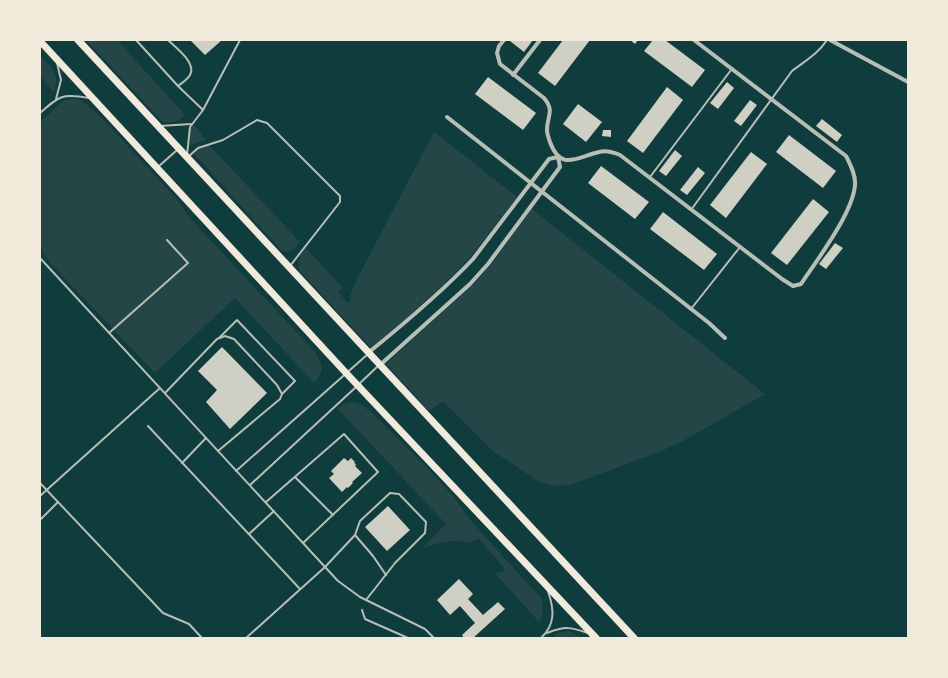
<svg xmlns="http://www.w3.org/2000/svg" width="948" height="678" viewBox="0 0 948 678" font-family="'Varela Round',sans-serif">
	<style>
		.green { fill: #244646 }
		.building { fill: #cfcfc3 }
		.lines { fill: none; stroke-linecap: round; stroke-linejoin: round }
		.service { stroke: #b8beb3; stroke-width: 2 }
		.minor { stroke: #b8beb3; stroke-width: 4 }
		.trunk { stroke: #f1e9da; stroke-width: 7 }
	</style>
	<rect width="100%" height="100%" fill="#0f3d3e"/>
	<!-- green -->
	<g class="green">
		<path d="M86 40H117L185 115C178 121 173 124 163 122Z"/>
		<path d="M40 55C51 67 61 74 54 92L40 76Z"/>
		<path d="M71 99 81 100 101 117 175 197 189 217 315 352C323 365 325 371 314 383L235 298 155 373 50 263 44 255 40 244V122L63 101Z"/>
		<polygon points="193,123 206,140 190,145 190,129"/>
		<path d="M434 132 517 197C498 221 481 246 460 268 432 297 401 323 371 348L299 270C297 261 300 256 306 248L342 287 339 293 348 303 350 302 351 293 355 283Z"/>
		<path d="M209 145 300 242C294 249 291 254 282 251L194 154 197 149Z"/>
		<polygon points="532,209 765,394 683,441 659,452 570,485 553,486 539,482 493,451 443,401 429,411 386,364 476,282 493,262"/>
		<path d="M351 402 360 404 371 412 424 464 452 495 471 521 540 597C544 605 544 614 539 622L495 573 504 571V568L479 539H477L468 543C452 538 436 544 421 549L446 524 338 409 344 404Z"/>
		<polygon points="568,631 574,633 582,638 556,638 554,635 557,633"/>
	</g>
	<!-- building -->
	<g class="building">
		<polygon points="190,40 222,40 205,55"/>
		<polygon points="511,40 533,40 524,52 510,41"/>
		<polygon points="563,40 590,40 555,86 538,73"/>
		<polygon points="630,40 638,40 635,44"/>
		<polygon points="653,40 665,40 705,70 692,87 644,51"/>
		<polygon points="488,77 536,113 523,130 475,94"/>
		<polygon points="727,82 734,88 718,109 710,103"/>
		<polygon points="667,87 683,100 643,153 627,141"/>
		<polygon points="750,100 757,105 741,126 734,121"/>
		<polygon points="578,104 602,122 586,142 563,124"/>
		<polygon points="822,119 842,135 837,142 816,126"/>
		<polygon points="603,130 611,130 611,137 602,136"/>
		<polygon points="789,135 836,171 823,188 776,152"/>
		<polygon points="675,150 682,156 666,176 659,171"/>
		<polygon points="751,152 767,164 726,218 710,205"/>
		<polygon points="601,166 649,202 635,219 588,183"/>
		<polygon points="698,167 705,173 687,195 680,190"/>
		<polygon points="813,199 829,212 787,265 771,253"/>
		<polygon points="663,212 717,254 704,270 650,229"/>
		<polygon points="835,243 843,248 826,269 819,264"/>
		<polygon points="222,347 267,393 230,429 206,402 217,390 198,371"/>
		<polygon points="344,458 348,461 351,458 355,462 354,462 356,465 355,466 362,473 352,482 353,483 348,488 347,487 342,492 329,478 334,474 331,471"/>
		<polygon points="388,506 410,530 387,551 365,527"/>
		<polygon points="459,579 473,594 468,599 483,615 498,602 505,609 473,638 464,638 462,635 475,623 460,606 450,615 437,600"/>
	</g>
	<g class="lines">
		<!-- service -->
		<g class="service">
			<polyline points="136,40 178,86 203,110"/>
			<path d="M168 40C176 48 197 63 190 75 187 80 182 83 178 86"/>
			<polyline points="56,99 61,80 57,63"/>
			<path d="M40 113C59 96 62 93 89 98"/>
			<polyline points="160,126 191,124"/>
			<polyline points="187,155 190,127 203,110 240,40"/>
			<polyline points="188,157 198,148 223,140 257,120 267,123 340,196 340,202 290,266"/>
			<polyline points="158,167 177,150"/>
			<polyline points="650,177 731,70"/>
			<path d="M691 210 792 71C805 61 818 54 827 40"/>
			<polyline points="40,258 338,581 360,597 425,629 434,638"/>
			<polyline points="691,309 740,247"/>
			<polyline points="109,333 188,263 167,240"/>
			<polyline points="219,338 237,320 295,381 282,394"/>
			<polyline points="359,384 378,366"/>
			<polyline points="165,393 217,339 225,336 234,339 277,385 282,394 280,399 218,451"/>
			<polyline points="148,426 300,589"/>
			<polyline points="182,463 206,438"/>
			<polyline points="236,471 368,354"/>
			<polyline points="295,477 333,515"/>
			<polyline points="40,483 163,613 189,624 202,638"/>
			<polyline points="250,485 356,387"/>
			<polyline points="40,496 160,388"/>
			<polyline points="266,502 344,434 378,472 303,543"/>
			<polyline points="40,520 58,502"/>
			<polyline points="249,534 274,511"/>
			<polyline points="355,535 373,556 386,575"/>
			<polyline points="362,610 365,619 408,638"/>
			<path d="M547 633C565 626 570 627 588 633"/>
			<polyline points="246,638 325,567 355,535 360,521 390,493 399,494 426,522 425,533 395,563 366,600"/>
			<path d="M541 638C556 624 554 609 548 591"/>
		</g>
		<!-- minor -->
		<g class="minor">
			<path d="M504 40 499 46 497 53 500 64 544 98C555 111 547 116 547 130 547 134 549 139 550 142 561 172 577 157 599 152 606 150 613 152 620 155L782 279 793 286 801 284C817 260 853 213 855 185 856 175 850 164 846 156L694 40"/>
			<polyline points="830,40 908,82"/>
			<polyline points="513,75 540,40"/>
			<polyline points="447,117 709,323 725,338"/>
			<path d="M368 353C405 323 441 293 473 259L549 159 558 157"/>
			<polyline points="380,365 470,284 488,264 560,167 558,157"/>
		</g>
		<!-- trunk -->
		<g class="trunk">
			<polyline points="78,40 634,638"/>
			<polyline points="40,41 347,374 596,638"/>
		</g>
	</g>
	<!-- border -->
	<rect width="948" height="678" fill="none" stroke="#f1e9da" stroke-width="82"/>
</svg>
